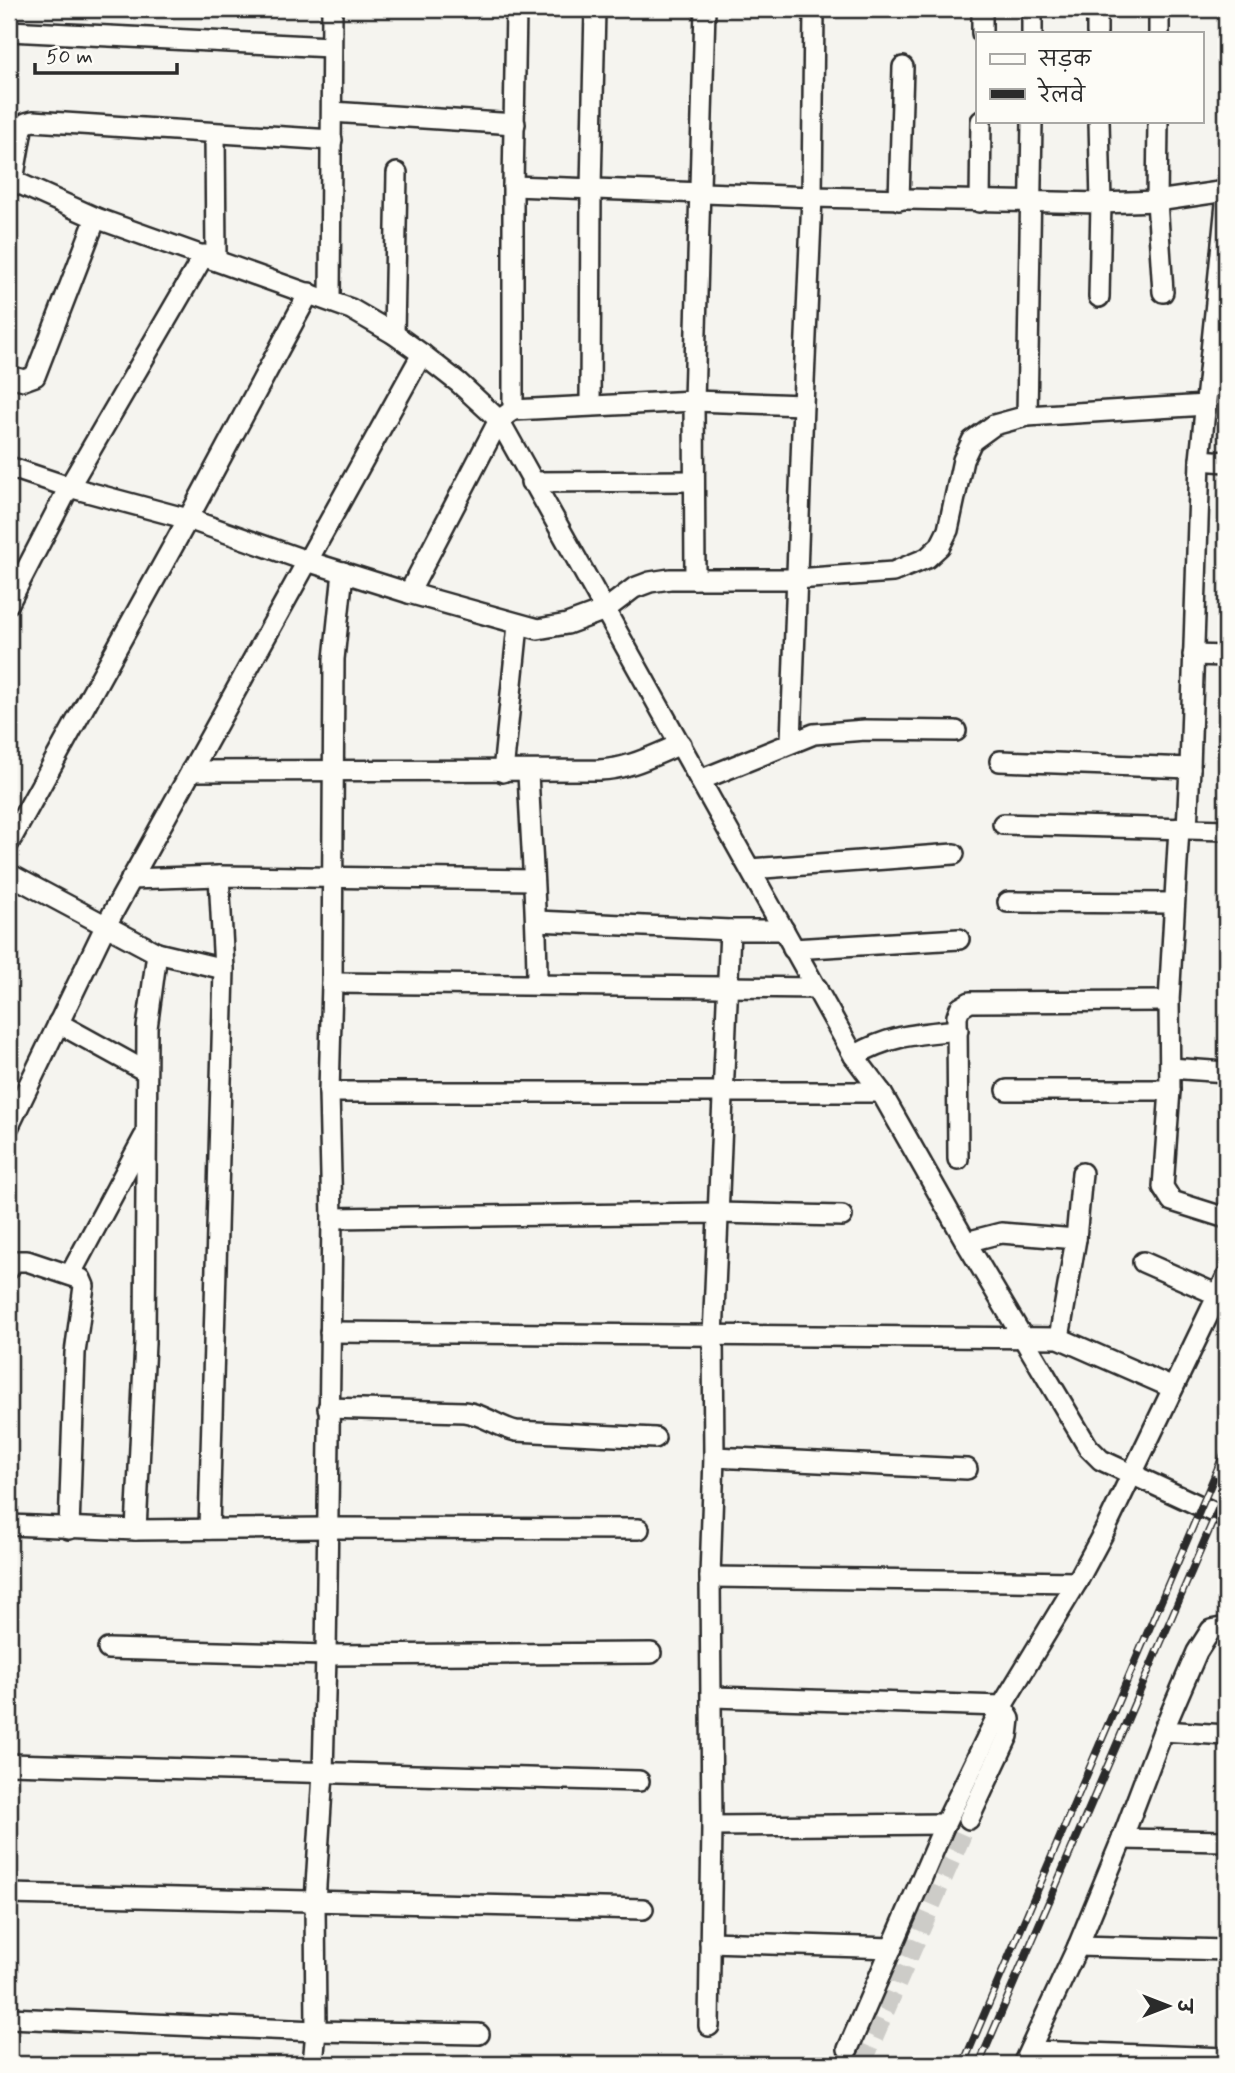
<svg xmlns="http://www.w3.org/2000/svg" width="1235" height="2073" viewBox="0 0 1235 2073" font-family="Mynerve,'Playpen Sans Deva',sans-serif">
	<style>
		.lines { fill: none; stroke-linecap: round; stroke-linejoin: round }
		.minor-tunnel { stroke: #cdccc8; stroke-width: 19; stroke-dasharray: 19 10; stroke-linecap: butt }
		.minor-casing { stroke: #2b2b2b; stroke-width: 24 }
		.minor { stroke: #fdfcf7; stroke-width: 19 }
		.rail-casing { stroke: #2b2b2b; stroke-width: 8 }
		.rail { stroke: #fdfcf7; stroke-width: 5; stroke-dasharray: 16; stroke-linecap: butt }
	</style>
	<rect width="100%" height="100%" fill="#f5f4ef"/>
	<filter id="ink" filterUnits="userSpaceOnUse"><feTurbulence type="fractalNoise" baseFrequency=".0143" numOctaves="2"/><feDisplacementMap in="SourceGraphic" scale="14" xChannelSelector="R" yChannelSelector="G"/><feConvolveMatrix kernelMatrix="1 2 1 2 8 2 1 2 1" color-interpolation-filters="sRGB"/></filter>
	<g filter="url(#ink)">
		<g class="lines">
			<!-- minor-tunnel -->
			<polyline class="minor-tunnel" points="862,2064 969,1819"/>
			<defs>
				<g id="minor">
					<polyline points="1097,9 1097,33"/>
					<polyline points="9,31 330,47"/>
					<polyline points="982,33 982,9"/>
					<polyline points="1032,33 1032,9"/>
					<polyline points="1159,33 1159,9"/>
					<polyline points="332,112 515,124"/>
					<polyline points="1158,121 1157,201 1163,292"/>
					<polyline points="215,133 216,259"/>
					<polyline points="9,179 96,218 351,309 394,334 422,354 459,383 499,420 854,1056 881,1092 966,1242 1088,1447 1101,1460 1226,1518"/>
					<polyline points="13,181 22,129 26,123 33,121 332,140"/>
					<polyline points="513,186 812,197 814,9"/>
					<polyline points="899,200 903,67"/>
					<polyline points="980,202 981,121"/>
					<polyline points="1099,297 1101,203 1099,121"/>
					<polyline points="330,300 332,9"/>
					<polyline points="394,334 397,173"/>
					<polyline points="9,376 24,380 35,376 96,218"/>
					<polyline points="590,405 591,188 595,9"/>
					<polyline points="513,410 694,401 803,405 812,197 1101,203 1157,201 1226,191"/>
					<polyline points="1027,416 1032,121"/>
					<polyline points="1200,460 1226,462"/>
					<polyline points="9,467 69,487 188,519 307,561 409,593 538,629 567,624 605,610 634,588 650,582 670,579 797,579 893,572 927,558 940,546 948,530 963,460 972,441 994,425 1027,416 1206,405"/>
					<polyline points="531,482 694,481"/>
					<polyline points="695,579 694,401 705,9"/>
					<polyline points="409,593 499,420 513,410 513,186 516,9"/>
					<polyline points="9,603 69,487 204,255"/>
					<polyline points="1193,655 1226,656"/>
					<polyline points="791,742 803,405"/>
					<polyline points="1000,761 1190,768 1187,828"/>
					<polyline points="1190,768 1200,460 1226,204"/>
					<path d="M191 771 599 770C629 769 654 755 681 744"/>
					<polyline points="503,772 518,625"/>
					<path d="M528 772C531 843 537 914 537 985"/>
					<polyline points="700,780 814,734 865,730 956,731"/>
					<polyline points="1003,824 1226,830"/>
					<polyline points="1179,828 1169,1001 1170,1090 1163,1187 1172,1201 1226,1218"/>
					<polyline points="9,843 188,519 309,293"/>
					<polyline points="750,869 954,854"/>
					<polyline points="9,874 157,953 224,969"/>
					<polyline points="131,879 219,876 532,880"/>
					<polyline points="1008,902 1173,903"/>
					<polyline points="537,921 730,930 784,930"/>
					<polyline points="793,949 959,939"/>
					<polyline points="332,983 817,988"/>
					<polyline points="58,1023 145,1071"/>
					<path d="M854 1056C890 1035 917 1034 958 1030"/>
					<polyline points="1170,1068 1226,1072"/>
					<polyline points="1007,1090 1170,1090"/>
					<polyline points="329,1092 881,1092"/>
					<polyline points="9,1126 105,927 422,354"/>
					<polyline points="958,1159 957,1016 960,1008 970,1002 1169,1001"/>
					<polyline points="332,1218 717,1213 842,1216"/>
					<polyline points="966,1242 1001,1233 1076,1239"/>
					<polyline points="1143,1262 1218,1295"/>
					<polyline points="9,1269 13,1261 27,1261 81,1279 84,1286 75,1353 69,1529"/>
					<polyline points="70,1275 144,1137"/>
					<polyline points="330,1332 1059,1338 1173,1388"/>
					<polyline points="1059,1338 1076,1239 1082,1173"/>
					<path d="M328 1408 464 1412C484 1414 498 1427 516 1431L655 1438"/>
					<polyline points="714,1457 967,1469"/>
					<polyline points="9,1525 136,1530 327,1528 639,1529"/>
					<polyline points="209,1529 224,969 219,876"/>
					<polyline points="136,1530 145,1343 147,1028 157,953"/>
					<polyline points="710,1577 1077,1582"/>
					<polyline points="108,1649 326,1655 651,1653"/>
					<polyline points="712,1697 1002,1706 1010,1719 1008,1736 969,1819"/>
					<polyline points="1163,1731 1226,1735"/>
					<polyline points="9,1764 639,1781"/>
					<polyline points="712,1826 945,1824"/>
					<polyline points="1122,1839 1226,1841"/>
					<polyline points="9,1894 643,1909"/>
					<polyline points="710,1942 892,1948"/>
					<polyline points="1078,1946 1226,1950"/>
					<polyline points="9,2018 316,2031 479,2034"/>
					<polyline points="709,2026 712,1826 710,1577 714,1457 713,1337 730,930"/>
					<polyline points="848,2049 945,1824 1002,1706 1077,1582 1106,1528 1226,1278"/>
					<polyline points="1031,2051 1226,2058"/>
					<polyline points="313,2064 316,2031 315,1902 323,1773 326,1655 332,1218 329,1092 332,983 334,659 343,572"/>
					<polyline points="1023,2064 1078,1946 1122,1839 1163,1731 1197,1652 1211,1630 1226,1627"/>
				</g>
			</defs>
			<!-- minor casing -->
			<use href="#minor" class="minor-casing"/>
			<!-- minor -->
			<use href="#minor" class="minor"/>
			<defs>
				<g id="rail">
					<polyline points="963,2064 1226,1449"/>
					<polyline points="979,2064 1226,1491"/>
				</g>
			</defs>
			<!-- rail casing -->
			<use href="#rail" class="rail-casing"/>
			<!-- rail -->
			<use href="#rail" class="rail"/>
		</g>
	</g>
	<!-- margin -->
	<rect width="1235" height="2073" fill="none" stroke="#fdfcf7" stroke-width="35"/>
	<rect x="18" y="18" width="1200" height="2038" fill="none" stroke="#2b2b2b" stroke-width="2.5" filter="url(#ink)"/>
	<!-- legend -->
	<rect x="976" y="32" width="228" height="91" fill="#fdfcf7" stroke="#a9a8a5" stroke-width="2"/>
	<rect x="990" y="54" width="35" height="10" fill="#fdfcf7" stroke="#a9a8a5" stroke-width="2"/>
	<text x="1039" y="66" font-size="21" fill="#2b2b2b">सड़क</text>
	<rect x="990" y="89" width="35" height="10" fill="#2b2b2b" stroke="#a9a8a5" stroke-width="2"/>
	<text x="1039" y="102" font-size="21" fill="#2b2b2b">रेलवे</text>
	<!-- north arrow -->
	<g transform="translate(1168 2006) rotate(90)" stroke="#fdfcf7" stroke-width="5" paint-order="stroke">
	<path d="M0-5L12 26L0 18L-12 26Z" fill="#2b2b2b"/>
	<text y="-10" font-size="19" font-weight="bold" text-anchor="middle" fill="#2b2b2b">उ</text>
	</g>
	<!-- scale -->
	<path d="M35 63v10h142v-10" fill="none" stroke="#2b2b2b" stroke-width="3.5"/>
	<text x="46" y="63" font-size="21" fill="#2b2b2b" stroke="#fdfcf7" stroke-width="5" paint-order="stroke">50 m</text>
</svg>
